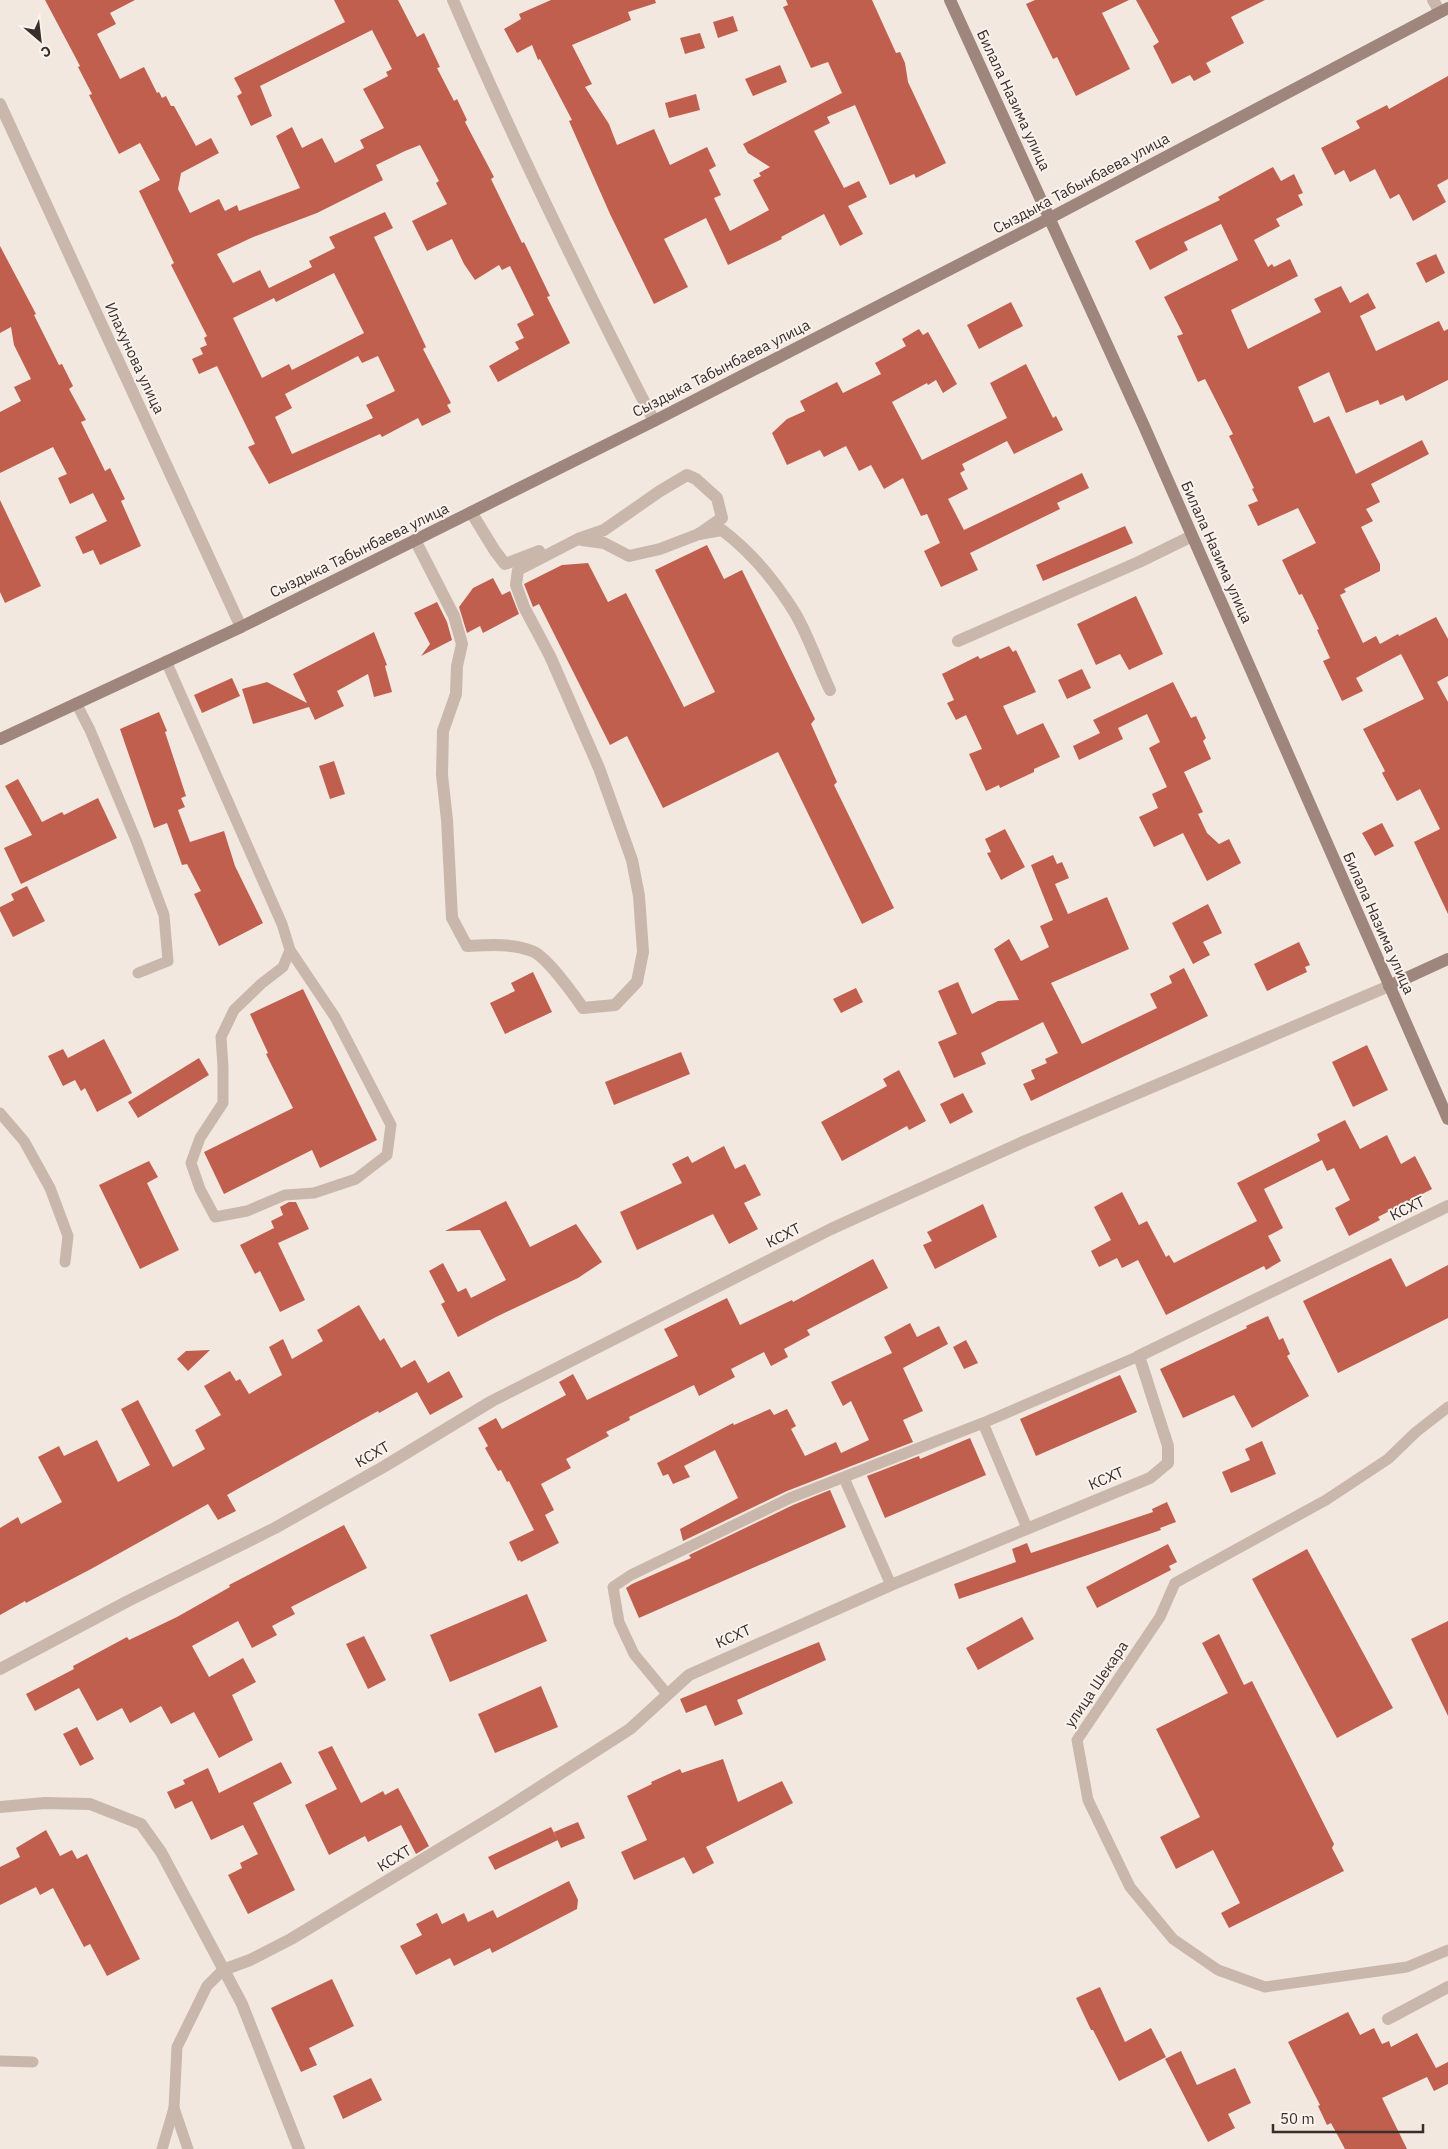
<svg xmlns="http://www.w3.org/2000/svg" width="1448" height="2149" viewBox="0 0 1448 2149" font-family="'IBM Plex Sans',sans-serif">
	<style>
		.building { fill: #c15f4f; fill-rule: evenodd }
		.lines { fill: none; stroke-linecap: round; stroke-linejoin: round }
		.lane { stroke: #cab7ac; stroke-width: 11 }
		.street { stroke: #cab7ac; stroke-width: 12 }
		.secondary { stroke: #9e867d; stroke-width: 12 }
		.labels { text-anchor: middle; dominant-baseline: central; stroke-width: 4; stroke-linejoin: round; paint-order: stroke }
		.street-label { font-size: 15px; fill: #392e2b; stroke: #faf2ec }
	</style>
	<rect width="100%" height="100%" fill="#f2e8e0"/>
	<!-- building -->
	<g class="building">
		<path d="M45 0H135L110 13 116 24 97 34 120 79 144 67 157 93 159 92 162 98 166 96 171 106H174L196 146 211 138 219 153 181 173 178 189 190 213 219 199 225 211 237 205 239 211 300 188 276 136 292 127 302 148 322 138 335 163 364 148 360 140 384 128 363 89 388 76 386 72 392 69 372 30 260 86 272 116 251 126 237 96 242 93 234 78 345 22 334 0H398L417 37 424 33 440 67 437 68 454 101 457 99 467 120 465 122 494 177 491 179 522 243 524 242 550 296 547 297 570 343 498 382 489 366 519 349 515 342 524 338 517 324 534 315 510 266 502 270 499 265 475 280 464 264 452 239 427 251 412 221 447 204 436 183 439 181 420 145 405 151 376 165 383 180 317 213 251 238 217 254 233 283 260 270 269 288 312 267 309 261 335 248 329 237 385 212 393 228 374 237 426 347 423 349 451 403 447 405 451 412 422 426 418 418 382 437 380 434 269 484 248 447 255 444 217 366 199 374 192 359 203 354 200 348 207 345 204 338 207 336 171 265 174 263 139 191 160 180 140 143 119 154 89 95 92 94 78 67 80 66ZM334 273 364 333 292 370 289 364 262 378 233 318 274 298 276 302ZM358 356 362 363 378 356 395 391 366 405 373 418 292 454 275 417 292 408 285 394Z"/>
		<polygon points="551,0 655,0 656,3 628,12 631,20 572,45 592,84 585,87 609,124 617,145 654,129 670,165 707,147 716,166 709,170 721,195 714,198 730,231 769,210 753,180 761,176 759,173 770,167 748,153 743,144 842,93 828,62 811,68 783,7 788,5 786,0 872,0 896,53 900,52 905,63 908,82 946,163 916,178 914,174 890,185 855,105 827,117 830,123 814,131 844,188 859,181 867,197 848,206 863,234 840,246 824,214 781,237 782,239 728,265 706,218 664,239 688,287 654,304 610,214 569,121 572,120 540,59 538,60 532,45 517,53 504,29 521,19 519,14"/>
		<polygon points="1035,0 1129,0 1102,13 1130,69 1076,96 1057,57 1053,59 1026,4"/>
		<polygon points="1136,0 1265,0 1231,17 1244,43 1206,63 1211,72 1194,81 1190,75 1172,84 1153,46 1159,42"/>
		<polygon points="733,16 738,31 718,38 713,22"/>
		<polygon points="700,33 705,48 685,54 680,38"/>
		<polygon points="780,65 787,82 753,96 745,79"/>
		<polygon points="1448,76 1448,179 1437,185 1446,202 1413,221 1399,194 1390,199 1375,169 1350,182 1344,170 1335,175 1321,148 1360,128 1356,121 1387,105 1389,109"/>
		<polygon points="696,94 700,110 669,118 665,103"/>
		<polygon points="1273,167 1281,181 1294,174 1303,193 1298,195 1303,205 1276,219 1280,226 1254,240 1268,267 1272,264 1274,267 1290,259 1298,276 1231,310 1248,349 1321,312 1314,299 1341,286 1350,303 1368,293 1376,308 1360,316 1376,351 1439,321 1444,331 1448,329 1448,380 1406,401 1403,395 1380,405 1378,400 1346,413 1329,372 1298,387 1314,423 1329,416 1356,474 1422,440 1429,454 1371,484 1380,502 1366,509 1373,521 1361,527 1380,564 1380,571 1344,589 1346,592 1340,595 1363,643 1376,636 1380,644 1398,634 1399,636 1436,617 1448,639 1448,676 1437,682 1448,702 1448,914 1414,842 1440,829 1420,789 1397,801 1382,773 1385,771 1363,729 1424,699 1401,654 1356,678 1363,691 1342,701 1323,661 1330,658 1317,630 1319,629 1302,594 1299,595 1282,560 1316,543 1298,508 1258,526 1248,505 1258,501 1252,489 1254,488 1229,436 1233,434 1205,379 1198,382 1177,336 1183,334 1164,297 1238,260 1221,224 1184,242 1188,250 1150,270 1135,241 1220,200 1218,197"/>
		<polygon points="0,246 36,314 34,315 59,365 62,364 73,386 69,389 86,420 81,422 105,471 110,468 125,499 121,501 141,546 100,565 93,550 83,554 75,537 107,521 93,493 70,504 58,478 67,474 53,447 0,473 0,412 21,401 14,387 31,379 14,345 11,327 0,333"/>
		<polygon points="1436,254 1445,273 1426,283 1416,263"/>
		<polygon points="1011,302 1023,326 979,349 967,325"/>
		<polygon points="919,329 923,335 928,332 957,384 943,393 936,380 928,385 927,383 892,402 922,460 1007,418 990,383 1026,364 1053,418 1056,416 1063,430 1014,454 1007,441 962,464 965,470 960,473 968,489 948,499 964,530 1082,473 1089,488 1057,503 1060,509 970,553 978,570 941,587 924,551 940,543 927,514 921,516 903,478 884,489 871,465 859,471 846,446 824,457 820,450 787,465 772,433 787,419 805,411 800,401 837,382 843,393 881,374 875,363 906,346 902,339"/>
		<polygon points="0,500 41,586 5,603 0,592"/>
		<polygon points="1125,526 1133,543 1043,581 1036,565"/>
		<polygon points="707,545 724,579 742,570 815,719 811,724 837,782 834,785 894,908 862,924 778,752 663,808 627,736 610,745 539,604 533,607 524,584 562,565 588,563 608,602 626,593 684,707 715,692 655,570"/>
		<polygon points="493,578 502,595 510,591 519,614 483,633 480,626 467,633 459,607 473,588"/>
		<polygon points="1136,596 1163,654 1129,670 1120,654 1096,665 1077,624"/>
		<polygon points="437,602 447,622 452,640 421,656 430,644 414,613"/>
		<polygon points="374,632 387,665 385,666 392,692 374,697 368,674 337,691 344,706 315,720 309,707 253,724 242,689 267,682 307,703 293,674"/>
		<polygon points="1009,646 1013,652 1016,650 1036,692 1003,706 1017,735 1043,723 1060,757 1034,769 1034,772 1000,788 999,785 986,791 969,754 982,749 966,715 956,720 947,703 954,700 942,674 978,656 980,659"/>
		<polygon points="1082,669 1091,688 1067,699 1058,680"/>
		<polygon points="232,678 240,696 202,713 194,695"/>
		<polygon points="1173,682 1191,718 1196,716 1206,738 1203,741 1211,759 1184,772 1203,812 1198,814 1207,833 1219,844 1229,839 1241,863 1207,881 1183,833 1154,847 1139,817 1158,808 1152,794 1167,787 1149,748 1160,742 1147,714 1118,728 1123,739 1079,760 1073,746 1100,733 1093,720"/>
		<polygon points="159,712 167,731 165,732 186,796 181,798 185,807 178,810 190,842 224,831 235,866 263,923 219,946 194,894 201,891 187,864 182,865 167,823 154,828 120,729"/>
		<polygon points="334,761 345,794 330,799 319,766"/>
		<polygon points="18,779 42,822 62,812 64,815 98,798 117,838 21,884 4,848 32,835 5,786"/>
		<polygon points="1382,823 1394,846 1375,856 1362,833"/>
		<polygon points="1005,829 1025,867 1001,880 987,853 991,852 985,839"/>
		<polygon points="1053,855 1057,864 1062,862 1069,878 1055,884 1068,914 1107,897 1129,949 1051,983 1082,1044 1157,1008 1150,994 1172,983 1169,976 1184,968 1208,1016 1031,1101 1023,1084 1035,1079 1031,1070 1047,1063 1045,1059 1058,1053 1043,1022 981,1053 986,1064 954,1078 938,1042 957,1034 938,991 958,982 972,1014 998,1001 1019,1000 994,949 1009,939 1021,961 1049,947 1040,926 1053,920 1031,865"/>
		<polygon points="27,886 45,921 13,937 0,911 0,907 14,900 11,894"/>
		<polygon points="1208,904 1222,933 1203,942 1210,955 1193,964 1172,923"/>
		<polygon points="1299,942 1310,965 1305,967 1307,972 1267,991 1254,964"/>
		<polygon points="533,972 552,1012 505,1034 490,1003 515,991 511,983"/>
		<polygon points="856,988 863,1002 841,1013 833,999"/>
		<polygon points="303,989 377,1140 320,1168 312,1150 224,1194 204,1152 293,1108 266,1054 268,1053 250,1014"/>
		<polygon points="104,1039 132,1093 97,1112 85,1088 81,1091 75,1080 63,1086 48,1056 63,1049 68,1058"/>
		<polygon points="1367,1045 1388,1090 1353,1107 1332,1062"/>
		<polygon points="681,1052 690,1074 614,1105 605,1082"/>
		<polygon points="199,1058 209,1075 138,1118 128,1102"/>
		<polygon points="899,1070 926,1121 909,1130 907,1126 842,1161 821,1122 887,1086 883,1079"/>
		<polygon points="963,1093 973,1112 950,1124 940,1104"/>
		<polygon points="1345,1120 1360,1149 1387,1135 1401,1164 1415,1156 1432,1189 1378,1217 1380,1220 1349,1236 1335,1208 1350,1200 1334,1168 1327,1171 1322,1160 1264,1189 1283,1228 1268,1236 1281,1261 1266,1270 1264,1266 1166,1315 1138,1260 1122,1268 1117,1258 1099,1267 1091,1251 1111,1240 1094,1207 1122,1192 1139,1225 1147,1221 1166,1257 1169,1255 1174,1263 1257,1221 1237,1183 1320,1141 1317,1134"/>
		<polygon points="724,1146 735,1169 745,1164 761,1195 744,1203 758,1229 729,1244 713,1214 637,1250 620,1212 682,1183 672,1164 688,1156 692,1163"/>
		<polygon points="149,1161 158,1177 147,1183 179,1250 140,1269 99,1185"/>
		<polygon points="506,1201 530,1247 576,1224 602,1262 578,1278 496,1317 458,1337 441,1304 445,1302 429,1271 443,1263 458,1292 466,1288 471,1298 506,1280 480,1230 445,1231"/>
		<polygon points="289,1202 296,1202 309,1229 278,1243 305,1300 280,1312 260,1271 255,1274 240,1245 274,1228 271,1221 283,1215 280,1207"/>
		<polygon points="983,1204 997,1237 935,1269 923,1245 932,1241 927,1232"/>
		<polygon points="1391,1258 1406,1287 1448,1265 1448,1318 1338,1373 1303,1301"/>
		<polygon points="873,1259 888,1288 807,1330 810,1335 784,1349 788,1357 771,1366 764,1352 731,1369 735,1377 699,1396 694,1385 629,1417 630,1420 606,1432 609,1436 566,1459 571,1468 541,1484 554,1510 545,1515 559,1543 521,1562 520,1560 518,1561 509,1542 534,1530 509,1481 507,1482 501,1470 498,1471 485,1448 488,1446 478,1428 496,1418 502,1429 566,1395 559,1382 573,1374 587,1400 678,1356 664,1329 727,1298 740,1325 792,1300 793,1302"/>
		<polygon points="359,1305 380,1341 384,1338 401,1368 415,1360 428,1383 449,1371 463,1397 430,1415 417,1392 379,1413 378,1411 227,1495 236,1511 218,1520 208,1504 91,1569 26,1603 25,1601 0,1615 0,1528 18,1517 21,1524 62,1502 38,1457 59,1446 64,1456 97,1440 118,1482 150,1465 121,1409 138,1400 173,1467 205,1449 195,1430 221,1415 204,1386 230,1371 236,1381 240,1379 249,1394 282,1375 269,1347 283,1339 292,1359 323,1341 317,1330"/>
		<polygon points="1268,1316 1279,1340 1283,1338 1290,1354 1287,1356 1309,1396 1252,1428 1234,1395 1183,1418 1160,1369 1247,1328 1246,1326"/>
		<polygon points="910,1323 917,1337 939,1326 948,1344 903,1368 923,1411 903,1420 913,1442 787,1491 683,1541 680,1529 738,1498 715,1450 684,1466 690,1477 673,1484 668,1474 663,1476 657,1463 733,1423 734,1425 770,1409 774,1415 787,1409 796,1426 791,1429 805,1456 836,1442 841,1453 869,1440 851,1401 843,1406 831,1382 892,1353 884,1337"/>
		<polygon points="966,1340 978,1363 964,1369 953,1347"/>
		<polygon points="210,1350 188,1371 177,1359 186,1351"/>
		<polygon points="1120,1375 1137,1412 1036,1456 1020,1419"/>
		<polygon points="970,1438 986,1475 885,1518 867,1476 919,1456 920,1459"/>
		<polygon points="1262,1441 1276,1474 1231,1493 1222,1472 1250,1460 1245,1449"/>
		<polygon points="830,1490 846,1527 639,1618 626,1588 632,1584 691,1558 689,1555 793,1505"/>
		<polygon points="1167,1502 1176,1522 1160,1528 1161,1530 959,1599 954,1584 1016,1562 1012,1549 1027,1543 1031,1553 1153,1512 1152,1509"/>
		<polygon points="344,1525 367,1568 291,1607 295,1614 272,1626 277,1635 252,1648 238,1621 192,1646 209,1677 243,1658 256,1682 232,1695 253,1740 219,1758 194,1712 171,1724 161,1706 130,1723 122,1708 97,1721 79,1688 35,1711 26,1694 74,1669 73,1666 127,1637 129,1640 177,1617 230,1587 229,1585"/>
		<polygon points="1168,1544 1177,1562 1169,1566 1171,1570 1097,1608 1086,1587"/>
		<polygon points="1307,1549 1393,1708 1337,1738 1252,1579"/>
		<polygon points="527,1594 547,1641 450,1682 430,1635"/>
		<polygon points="1022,1617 1034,1639 978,1670 966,1648"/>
		<polygon points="1448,1621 1448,1716 1411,1639"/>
		<polygon points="1219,1634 1244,1685 1252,1681 1334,1844 1332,1848 1344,1871 1229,1928 1221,1913 1240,1903 1213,1850 1176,1869 1160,1837 1200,1817 1156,1729 1228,1693 1202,1643"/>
		<polygon points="364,1636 386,1680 368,1689 346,1644"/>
		<polygon points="819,1642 826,1660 737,1700 743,1714 715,1726 706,1705 686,1713 680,1699"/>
		<polygon points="541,1686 558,1727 495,1753 478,1714"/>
		<polygon points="77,1727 94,1759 80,1766 63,1734"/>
		<polygon points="332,1746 361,1803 383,1791 385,1795 398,1788 429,1846 416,1854 401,1825 368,1842 365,1836 329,1855 305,1805 337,1789 318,1752"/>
		<polygon points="723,1759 738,1802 782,1781 793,1803 706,1847 714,1863 693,1874 684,1857 634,1880 621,1852 647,1840 627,1796 652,1784 651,1782 680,1769 682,1773"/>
		<polygon points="281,1762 292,1783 253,1803 295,1890 248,1914 228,1875 242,1868 240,1863 258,1854 243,1825 211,1840 192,1801 175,1809 167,1792 185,1784 183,1780 208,1768 219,1793"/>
		<polygon points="578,1822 585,1838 561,1848 554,1832"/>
		<polygon points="551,1827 558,1840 495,1870 488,1857"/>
		<polygon points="46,1830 60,1856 72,1850 77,1859 87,1854 140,1959 107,1976 90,1944 84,1947 53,1888 40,1895 36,1887 0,1905 0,1867 20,1857 16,1848"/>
		<polygon points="569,1881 578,1900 577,1909 492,1953 490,1948 454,1966 450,1958 416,1975 400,1946 422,1935 416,1924 437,1913 442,1924 464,1913 468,1922 493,1910 497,1918"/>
		<polygon points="332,1979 354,2026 309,2048 317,2065 301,2072 271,2008"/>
		<polygon points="1100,1987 1125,2042 1151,2028 1166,2057 1119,2081 1093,2030 1091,2030 1076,1998"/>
		<polygon points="1348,2012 1360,2035 1374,2028 1382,2044 1389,2041 1391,2047 1417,2033 1436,2068 1448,2062 1448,2084 1434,2091 1427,2077 1382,2098 1407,2149 1345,2149 1331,2123 1327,2125 1318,2106 1320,2105 1288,2042"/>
		<polygon points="1181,2051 1197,2085 1235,2068 1251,2103 1228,2114 1235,2128 1208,2142 1165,2059"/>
		<polygon points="371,2078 382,2100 343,2119 333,2096"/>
	</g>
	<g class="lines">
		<!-- lane -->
		<g class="lane">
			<polyline points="166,661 282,924 290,950 335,1017 391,1125 387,1155 356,1179 314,1193 285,1195 247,1211 215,1217 200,1189 191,1163 200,1138 223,1103 223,1067 221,1037 234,1010 261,984 283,967 290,950"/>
			<polyline points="76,703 90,730 136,840 164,915 168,961 138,973"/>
			<polyline points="0,1113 24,1141 50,1188 68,1236 65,1262"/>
			<polyline points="1448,1407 1416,1432 1388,1459 1326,1500 1175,1583 1160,1617 1077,1740 1088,1800 1130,1887 1173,1939 1218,1970 1265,1987 1407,1967 1448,1950"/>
			<polyline points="983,1423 1027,1528"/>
			<polyline points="844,1478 891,1585"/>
			<polyline points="667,1694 634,1654 619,1622 613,1587 631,1575 790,1498 983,1423 1139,1356"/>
			<polyline points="0,2061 33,2062"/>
			<polyline points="174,2108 188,2149"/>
			<polyline points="162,2149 174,2108 177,2047 207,1986 223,1970"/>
		</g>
		<!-- street -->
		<g class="street">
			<path d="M453 0C514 143 583 283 654 421"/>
			<polyline points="1433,0 1440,12"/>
			<polyline points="0,104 241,627"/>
			<polyline points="471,512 495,551 505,564 539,551"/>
			<path d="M415 540 454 616 462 644 457 666 456 694 443 731 442 775 447 820 452 918 467 946C488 945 511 943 532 951 546 956 574 995 583 1008L615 1005 637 982 643 952 639 896 632 860 599 768 550 656 524 607 516 585 518 570 578 539 604 530 660 491 687 475 696 479 717 498 722 518 699 534"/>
			<path d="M582 540 604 543 629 556 660 549 699 534 722 530C751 552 776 582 795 613 809 637 818 665 830 690"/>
			<polyline points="958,641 1139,562 1192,536"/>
			<polyline points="0,1669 128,1601 275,1528 385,1466 492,1401 831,1229 1023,1142 1389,986"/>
			<polyline points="0,1807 45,1803 90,1804 141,1824 161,1852 242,2004 299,2149"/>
			<polyline points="223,1970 250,1960 291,1939 496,1815 630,1729 689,1675 891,1585 1150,1478 1168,1463 1168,1446 1139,1356 1448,1206"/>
			<polyline points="1388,2019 1448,1987"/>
		</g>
		<!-- secondary -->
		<g class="secondary">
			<polyline points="950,0 1144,426 1448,1119"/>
			<polyline points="0,739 241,627 654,421 1050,218 1448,8"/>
			<polyline points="1389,986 1448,959"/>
		</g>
	</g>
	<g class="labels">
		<!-- street labels -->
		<g class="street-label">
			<text transform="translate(1014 100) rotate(65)">Билала Назима улица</text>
			<text transform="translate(1081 183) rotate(-28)">Сыздыка Табынбаева улица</text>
			<text transform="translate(135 358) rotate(65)">Илахунова улица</text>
			<text transform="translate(721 368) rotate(-27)">Сыздыка Табынбаева улица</text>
			<text transform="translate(359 550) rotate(-26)">Сыздыка Табынбаева улица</text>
			<text transform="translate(1217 552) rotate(66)">Билала Назима улица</text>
			<text transform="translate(1379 923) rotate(66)">Билала Назима улица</text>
			<text transform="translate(1407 1208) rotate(-26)">КСХТ</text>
			<text transform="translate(783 1235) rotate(-27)">КСХТ</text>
			<text transform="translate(372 1454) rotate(-30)">КСХТ</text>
			<text transform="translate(1106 1478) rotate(-23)">КСХТ</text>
			<text transform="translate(733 1636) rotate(-24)">КСХТ</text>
			<text transform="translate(1096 1684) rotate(-56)">улица Шекара</text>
			<text transform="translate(394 1858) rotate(-31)">КСХТ</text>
		</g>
	</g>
	<!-- north arrow -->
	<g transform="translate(40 40) rotate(152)" stroke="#faf2ec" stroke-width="4" paint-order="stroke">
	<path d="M0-4L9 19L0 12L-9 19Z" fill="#392e2b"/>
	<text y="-8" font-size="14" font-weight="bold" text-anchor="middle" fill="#392e2b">С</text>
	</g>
	<!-- scale -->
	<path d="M1273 2124v8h150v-8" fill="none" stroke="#392e2b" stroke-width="2.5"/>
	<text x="1280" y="2124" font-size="15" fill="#392e2b" stroke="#faf2ec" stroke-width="4" paint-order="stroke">50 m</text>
</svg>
